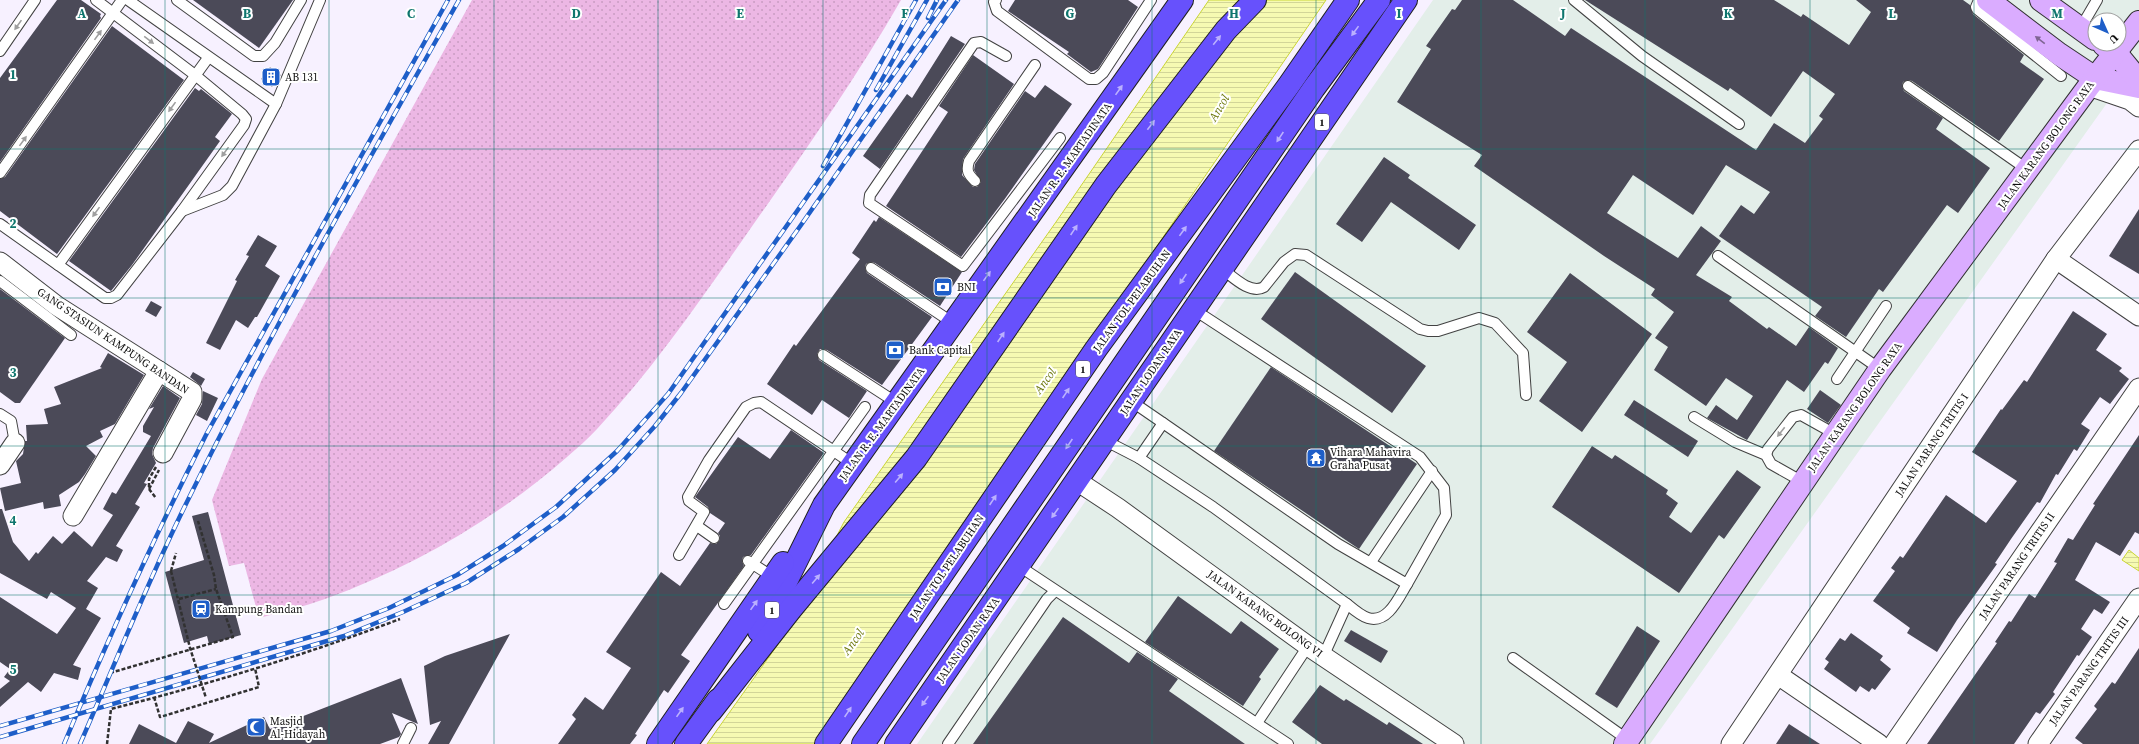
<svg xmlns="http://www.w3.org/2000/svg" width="2139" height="744" viewBox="0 0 2139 744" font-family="'Source Serif 4',serif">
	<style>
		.industrial { fill: #e3eee9; fill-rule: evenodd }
		.grass { fill: url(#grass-dots) }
		.water { fill: url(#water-rules); stroke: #cad534 }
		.building { fill: #4b4a58 }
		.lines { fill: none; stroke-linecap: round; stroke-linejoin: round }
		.lane-casing { stroke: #424242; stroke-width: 12 }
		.street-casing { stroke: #424242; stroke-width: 21 }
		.secondary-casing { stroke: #313131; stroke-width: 24 }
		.highway-casing { stroke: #202020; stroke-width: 24 }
		.path { stroke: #313131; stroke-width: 2.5; stroke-dasharray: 4 2; stroke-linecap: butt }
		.lane { stroke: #fff; stroke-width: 10 }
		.street { stroke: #fff; stroke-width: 19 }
		.secondary { stroke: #daacff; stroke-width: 22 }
		.highway { stroke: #6751fc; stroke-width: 22 }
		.rail-casing { stroke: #1e5ec8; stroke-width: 4.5 }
		.rail { stroke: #fff; stroke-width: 3; stroke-dasharray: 9; stroke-linecap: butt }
		.path-bridge { stroke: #313131; stroke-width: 2.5; stroke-dasharray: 4 2; stroke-linecap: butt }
		.oneway { fill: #9f9f9f }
		.oneway2 { fill: #bbb1fe }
		.oneway3 { fill: #7f6593 }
		.grid { fill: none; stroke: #0f766e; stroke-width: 1; stroke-opacity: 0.55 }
		.labels { text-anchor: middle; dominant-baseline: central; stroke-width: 4; stroke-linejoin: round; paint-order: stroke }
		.shield { fill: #fff; stroke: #575757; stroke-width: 1 }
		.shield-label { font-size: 10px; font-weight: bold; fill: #0f0f0f }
		.poi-label { font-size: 11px; fill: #0f0f0f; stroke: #fff; text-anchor: start }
		.street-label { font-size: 11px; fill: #0f0f0f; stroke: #fff }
		.water-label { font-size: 12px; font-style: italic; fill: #707b10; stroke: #fff }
		.grid-label { font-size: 13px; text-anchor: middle; font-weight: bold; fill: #0f766e; stroke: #fff; stroke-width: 4; stroke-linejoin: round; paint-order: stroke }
	</style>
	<defs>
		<pattern id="grass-dots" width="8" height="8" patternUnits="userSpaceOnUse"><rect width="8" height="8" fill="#ecb7e4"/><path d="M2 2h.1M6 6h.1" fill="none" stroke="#c99cc2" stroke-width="1.8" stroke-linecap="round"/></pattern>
		<pattern id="water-rules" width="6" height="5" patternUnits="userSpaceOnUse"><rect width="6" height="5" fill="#f6fab2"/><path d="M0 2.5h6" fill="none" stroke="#d2d598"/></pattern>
	</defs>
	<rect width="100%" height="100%" fill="#f7f1ff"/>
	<!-- industrial -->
	<path class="industrial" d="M1433 0H2139V73L2132 68 1650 744H917ZM2095 20H2119V44H2095Z"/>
	<!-- grass -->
	<path class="grass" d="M472 0H901C854 82 800 158 746 235 699 302 653 369 597 429 588 439 577 448 567 457 496 519 413 567 325 599 303 607 281 612 259 618L244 563 229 566 212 500 262 379Z"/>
	<!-- water -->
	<g class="water">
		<polygon points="1209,0 1326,0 815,744 707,744 786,633 844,522 1056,222"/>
		<polygon points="2129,550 2139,558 2139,571 2122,560"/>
	</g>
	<!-- building -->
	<g class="building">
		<polygon points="57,0 81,0 101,14 100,16 101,18 0,162 0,78"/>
		<polygon points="193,0 293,0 259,48"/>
		<polygon points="1015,0 1128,0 1138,7 1098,69 1091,72 1067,54 1069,52 1008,11"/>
		<polygon points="1462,0 1513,0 1565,36 1571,28 1756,150 1774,123 1805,143 1823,119 1819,116 1835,94 1803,71 1771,117 1730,88 1728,91 1585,0 1774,0 1801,17 1803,14 1849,45 1871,12 1856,0 1963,0 1970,5 1973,14 2024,55 2020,62 2044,79 1999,141 1912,81 1908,80 1903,82 1902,86 1904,91 1943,118 1936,129 1990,168 1958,213 1947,205 1883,292 1879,289 1846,337 1815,316 1822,307 1719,236 1741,205 1754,214 1770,192 1726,165 1693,215 1633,175 1607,213 1678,258 1701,226 1721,241 1696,275 1732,297 1729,301 1767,329 1769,327 1796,346 1809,327 1838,348 1828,364 1825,362 1804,392 1787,380 1747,440 1707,418 1716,405 1737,420 1753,396 1726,378 1706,406 1654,370 1668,347 1655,338 1674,312 1651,295 1655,289 1604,256 1474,166 1482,155 1397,102 1431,49 1426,46 1452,9 1455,10"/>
		<polygon points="112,26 184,80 57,254 0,211 0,179 5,177"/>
		<polygon points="951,36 965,44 880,169 863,156 907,94 912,98"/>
		<polygon points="973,55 1014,84 963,159 962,175 973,187 977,187 981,182 974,170 975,164 1025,91 1035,98 1045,85 1072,104 1004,200 961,257 886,206 948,112 939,106"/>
		<polygon points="270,67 281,75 272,87 261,79"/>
		<polygon points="195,88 199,91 201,89 232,114 215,137 220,141 132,265 111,291 69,261"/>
		<polygon points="1384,157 1410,175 1408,178 1476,225 1459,250 1391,202 1362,242 1336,224"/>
		<polygon points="2139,209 2139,274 2109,256"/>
		<polygon points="879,217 962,272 940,306 875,263 871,262 866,264 865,268 867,273 932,317 882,385 827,350 820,349 817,354 819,360 867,391 849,418 822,400 812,415 767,384 794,344 796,346 860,259 852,253 874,220 876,222"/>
		<polygon points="258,235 277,246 265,266 280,276 257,317 255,317 248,328 236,320 220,350 206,343 237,281 235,280 249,256 246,255"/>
		<polygon points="1295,272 1426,366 1392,413 1261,319"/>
		<polygon points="1570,273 1652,334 1582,432 1539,401 1567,362 1527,332"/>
		<polygon points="0,289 65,338 20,403 15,403 0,392"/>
		<polygon points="151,301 162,307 156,317 145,311"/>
		<polygon points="2073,311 2107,334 2096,350 2122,368 2119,371 2129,379 2110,404 2100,397 2081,424 2090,430 2077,451 2074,449 2058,475 2056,474 2040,503 2037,502 2011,539 1995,563 1997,564 1957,620 1937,652 1907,633 1910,628 1873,601 1895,571 1891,568 1900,556 1903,558 1946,495 1986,523 2017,481 1972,452 2001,409 2002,410 2024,380 2027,382"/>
		<polygon points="108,353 144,375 115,424 100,431 103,437 86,446 96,456 85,474 79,482 59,495 61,506 44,509 43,502 5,511 0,488 21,483 16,461 23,454 25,441 27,441 26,425 48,424 44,409 61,404 54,387 102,368 100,367"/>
		<polygon points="1271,367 1417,464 1359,549 1214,451"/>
		<polygon points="193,372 205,379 201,386 190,377"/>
		<polygon points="163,386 180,398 153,448 152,454 156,463 144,483 147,484 135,504 140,507 116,546 123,550 117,562 106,557 87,581 98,588 86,609 101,618 73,665 81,668 78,680 54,673 41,692 28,682 0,707 0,689 10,681 4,677 10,669 0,662 0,597 57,634 76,608 51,592 47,599 0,573 0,509 2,509 13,542 29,561 36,552 38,554 53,536 62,544 74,531 92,547 113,515 103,509 112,492 116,494 151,436 143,432 143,426 154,407 149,409"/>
		<polygon points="1820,390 1841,405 1828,423 1807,409"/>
		<polygon points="203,391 218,398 207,421 196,415 202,404"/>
		<polygon points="1634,400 1698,441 1688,457 1624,415"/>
		<polygon points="791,430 824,453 751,555 743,557 742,561 744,566 681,655 690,661 668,693 664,690 635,734 637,735 630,744 558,744 576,719 572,715 585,697 603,710 631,668 606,652 661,572 680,586 710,543 716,544 719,541 720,536 718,533 725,523 710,513 708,507 695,497 738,437 770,459"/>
		<polygon points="2139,435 2139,534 2135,532 2120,556 2096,542 2075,580 2110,602 2102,614 2094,609 2081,629 2092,637 2079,656 2077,655 2053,692 2055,694 2040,714 2036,712 2014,744 1927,744 1997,643 1995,642 2009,621 2011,622 2029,594 2035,598 2057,563 2054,562 2068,538 2073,540 2095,505 2093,504"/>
		<polygon points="1592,446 1612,459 1615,455 1668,490 1666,494 1678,503 1669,517 1691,533 1737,470 1761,487 1724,539 1719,535 1679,593 1552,507"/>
		<polygon points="208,512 241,635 209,644 207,636 184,643 165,572 204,560 192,516"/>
		<polygon points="1178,596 1231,634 1241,621 1279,649 1259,677 1261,679 1243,706 1145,642"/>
		<polygon points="1063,617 1129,663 1137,652 1178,679 1169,691 1245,744 973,744"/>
		<polygon points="1637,626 1660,641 1617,708 1595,694"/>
		<polygon points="1351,630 1388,651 1381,663 1344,641"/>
		<polygon points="1851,633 1883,656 1880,660 1891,669 1875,690 1872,688 1869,692 1860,686 1856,692 1824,669 1829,662 1825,659 1840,638 1845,641"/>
		<polygon points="510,634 449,744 428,744 441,721 430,725 424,666 445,656"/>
		<polygon points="2139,648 2139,744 2083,744 2075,738 2097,709 2094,706 2112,682 2115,684"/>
		<polygon points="401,678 418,724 392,713 401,734 399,737 380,744 129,744 139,724 176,743 188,721 214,734 209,743 264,717 270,729"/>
		<polygon points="1320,685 1344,701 1346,699 1387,725 1389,722 1423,744 1322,744 1292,722"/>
		<polygon points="1789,724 1820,744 1776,744"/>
	</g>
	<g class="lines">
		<defs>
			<g id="lane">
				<polyline points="128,0 276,104"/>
				<polyline points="177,0 254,56 263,56 275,43 301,0"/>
				<polyline points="996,0 994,2 997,11 1089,79 1096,79 1103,73 1151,0"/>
				<polyline points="1574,0 1642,56 1739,124"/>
				<polyline points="1979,0 1976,7 1977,9 2061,76"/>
				<polyline points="2080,29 2097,0"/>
				<polyline points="0,51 35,0"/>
				<polyline points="1006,56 981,42 974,43 870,195 869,203 963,266 1060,138"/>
				<polyline points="1908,86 2028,170"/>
				<polyline points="0,173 122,0"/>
				<path d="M975 181C968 174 966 171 969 161L1035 65"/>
				<polyline points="182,211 223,195 232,186 276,104 320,0"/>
				<polyline points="0,224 105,298 111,298 117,295 182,211 244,125 246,119 242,114 195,75 96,0"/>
				<polyline points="1718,256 1880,369"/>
				<polyline points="58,265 208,58"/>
				<polyline points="871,268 953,323"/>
				<path d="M1221 268C1232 276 1250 295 1264 287L1284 262 1295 254 1306 255 1420 329 1428 331H1438L1479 318 1495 323 1523 353 1526 395"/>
				<polyline points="0,281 71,335"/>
				<polyline points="823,355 897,403"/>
				<polyline points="1837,379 1886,306"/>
				<path d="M1131 401 1163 423 1139 458 1213 507 1347 604C1353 609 1361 616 1368 618 1388 624 1399 597 1407 584"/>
				<polyline points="0,414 11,421 15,443"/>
				<polyline points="1694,417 1735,442 1766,455 1771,464 1803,482"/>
				<polyline points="1163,423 1338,544 1407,584 1446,515 1444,488 1420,457 1193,309"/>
				<polyline points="1104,440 1139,458"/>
				<polyline points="1766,455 1768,449 1793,417 1801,415 1835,434"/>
				<polyline points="697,526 714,538"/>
				<polyline points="679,555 704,512 689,501 688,497 709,460 746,407 754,403 761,402 853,464"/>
				<polyline points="748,561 773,577"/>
				<polyline points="1371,562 1432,471"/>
				<polyline points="1019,566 1288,744"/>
				<polyline points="724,604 865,407"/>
				<polyline points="1323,657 1347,604"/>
				<polyline points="1513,658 1628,740"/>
				<polyline points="1257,723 1308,646"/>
				<polyline points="403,744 411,728"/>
				<polyline points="948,744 1047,599 1055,591"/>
			</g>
			<g id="street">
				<polyline points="2089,86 2130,100 2139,107"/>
				<polyline points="2056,259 2139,316"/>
				<polyline points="0,262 57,306 192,392 192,399 163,453"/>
				<polyline points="0,465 15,443"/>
				<polyline points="1077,481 1118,508 1308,646 1454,744"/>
				<polyline points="73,516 159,371"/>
				<polyline points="1778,675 1879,744"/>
				<polyline points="1731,744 2056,259 2139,150"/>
				<polyline points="1894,744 2139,388"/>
				<polyline points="2038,744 2139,598"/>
			</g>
			<g id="secondary">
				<polyline points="1988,0 2059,54 2095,78 2139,87"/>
				<polyline points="2041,0 2095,39"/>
				<polyline points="2104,45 2116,53 2139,81"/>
				<polyline points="1625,744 1880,369 2089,86 2139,22"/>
			</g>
			<g id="highway">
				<polyline points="759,631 771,612 824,505 1182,0"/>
				<polyline points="711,711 791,609 916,458 1106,185 1226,30 1255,0"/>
				<polyline points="658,744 783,563"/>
				<polyline points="686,744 718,700"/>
				<polyline points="826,744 1096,349 1289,85 1348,0"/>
				<polyline points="863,744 1314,88 1379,0"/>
				<polyline points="896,744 1406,0"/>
			</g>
		</defs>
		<!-- lane casing -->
		<use href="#lane" class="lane-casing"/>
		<!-- street casing -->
		<use href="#street" class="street-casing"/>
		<!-- secondary casing -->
		<use href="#secondary" class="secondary-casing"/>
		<!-- highway casing -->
		<use href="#highway" class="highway-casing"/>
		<!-- path -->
		<g class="path">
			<polyline points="156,467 149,479 149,489 159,470"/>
			<polyline points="149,489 156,498"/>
			<polyline points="171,571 176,553"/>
			<polyline points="179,599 216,589"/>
			<polyline points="110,673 233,637 216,589 214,575 198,521"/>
			<polyline points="154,697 160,717 259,687 255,668"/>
			<path d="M107 744 111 709C209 684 305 655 400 619"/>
		</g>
		<!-- lane -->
		<use href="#lane" class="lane"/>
		<!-- street -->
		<use href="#street" class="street"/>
		<!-- secondary -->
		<use href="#secondary" class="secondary"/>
		<!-- highway -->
		<use href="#highway" class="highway"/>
		<defs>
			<g id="rail">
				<polyline points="928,18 937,0"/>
				<polyline points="876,90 927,0"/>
				<polyline points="823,166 916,0"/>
				<polyline points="0,726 331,631 389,608 457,575 503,546 556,507 617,451 668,394 946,0"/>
				<polyline points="0,737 344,636 403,612 466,583 519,549 563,517 615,470 655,426 681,393 801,225 958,0"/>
				<path d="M64 744C108 639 155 535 207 433L448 0"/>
				<path d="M80 744C114 666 146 586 183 510 268 336 364 168 459 0"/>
			</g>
		</defs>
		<!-- rail casing -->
		<use href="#rail" class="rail-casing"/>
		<!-- rail -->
		<use href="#rail" class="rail"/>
		<!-- path-bridge -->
		<polyline class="path-bridge" points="171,571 190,648 206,698"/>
	</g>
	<!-- one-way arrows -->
	<defs><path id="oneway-solid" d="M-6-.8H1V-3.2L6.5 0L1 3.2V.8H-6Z"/></defs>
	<g class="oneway">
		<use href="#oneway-solid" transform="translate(18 25) rotate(125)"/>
		<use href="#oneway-solid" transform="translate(98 35) rotate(-54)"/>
		<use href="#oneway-solid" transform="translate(149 40) rotate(37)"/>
		<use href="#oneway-solid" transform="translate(172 107) rotate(126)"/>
		<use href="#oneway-solid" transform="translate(23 141) rotate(-54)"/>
		<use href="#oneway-solid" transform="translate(225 152) rotate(126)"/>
		<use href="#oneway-solid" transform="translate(96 212) rotate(126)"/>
		<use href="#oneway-solid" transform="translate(1781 432) rotate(128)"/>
	</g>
	<g class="oneway2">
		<use href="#oneway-solid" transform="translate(1355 31) rotate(126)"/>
		<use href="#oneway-solid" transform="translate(1217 40) rotate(-51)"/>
		<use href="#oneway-solid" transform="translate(1119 90) rotate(-55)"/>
		<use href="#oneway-solid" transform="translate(1151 125) rotate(-53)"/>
		<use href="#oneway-solid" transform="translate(1280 137) rotate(124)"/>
		<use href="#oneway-solid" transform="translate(1074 230) rotate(-56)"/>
		<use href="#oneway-solid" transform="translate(1183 231) rotate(-54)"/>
		<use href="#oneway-solid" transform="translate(987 276) rotate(-54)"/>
		<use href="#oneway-solid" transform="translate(1183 279) rotate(124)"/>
		<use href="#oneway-solid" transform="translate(1001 337) rotate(-56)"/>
		<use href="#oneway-solid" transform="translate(1066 393) rotate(-56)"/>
		<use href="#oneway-solid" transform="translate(1069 444) rotate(124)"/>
		<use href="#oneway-solid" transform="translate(899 478) rotate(-50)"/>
		<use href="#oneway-solid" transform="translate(993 500) rotate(-56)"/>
		<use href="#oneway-solid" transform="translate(1055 513) rotate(125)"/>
		<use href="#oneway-solid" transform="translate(816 579) rotate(-50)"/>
		<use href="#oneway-solid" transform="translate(754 605) rotate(-55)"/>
		<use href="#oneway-solid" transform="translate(925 701) rotate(125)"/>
		<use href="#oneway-solid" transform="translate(680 712) rotate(-55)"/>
		<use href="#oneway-solid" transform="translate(848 712) rotate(-56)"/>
	</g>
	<use class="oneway3" href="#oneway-solid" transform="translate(2040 40) rotate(-143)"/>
	<!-- grid -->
	<path class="grid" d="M165 0V744M329 0V744M494 0V744M658 0V744M823 0V744M987 0V744M1152 0V744M1316 0V744M1481 0V744M1645 0V744M1810 0V744M1974 0V744M0 149H2139M0 298H2139M0 446H2139M0 595H2139"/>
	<!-- icons -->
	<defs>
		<symbol id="building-square" viewBox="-11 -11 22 22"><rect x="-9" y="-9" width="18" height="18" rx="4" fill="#1e5ec8" stroke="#fff"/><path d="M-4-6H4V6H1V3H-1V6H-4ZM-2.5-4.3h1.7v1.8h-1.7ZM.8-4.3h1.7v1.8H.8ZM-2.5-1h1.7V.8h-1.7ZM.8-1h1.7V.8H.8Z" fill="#fff"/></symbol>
		<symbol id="bank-square" viewBox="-11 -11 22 22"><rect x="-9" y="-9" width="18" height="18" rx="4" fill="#1e5ec8" stroke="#fff"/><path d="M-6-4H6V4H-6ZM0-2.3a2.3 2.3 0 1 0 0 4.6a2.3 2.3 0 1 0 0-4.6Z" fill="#fff"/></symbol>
		<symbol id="temple-square" viewBox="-11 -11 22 22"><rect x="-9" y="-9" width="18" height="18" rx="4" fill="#1e5ec8" stroke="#fff"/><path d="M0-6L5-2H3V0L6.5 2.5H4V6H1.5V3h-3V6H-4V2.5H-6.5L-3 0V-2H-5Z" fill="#fff"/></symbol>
		<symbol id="station-square" viewBox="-11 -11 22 22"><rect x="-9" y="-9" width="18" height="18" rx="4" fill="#1e5ec8" stroke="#fff"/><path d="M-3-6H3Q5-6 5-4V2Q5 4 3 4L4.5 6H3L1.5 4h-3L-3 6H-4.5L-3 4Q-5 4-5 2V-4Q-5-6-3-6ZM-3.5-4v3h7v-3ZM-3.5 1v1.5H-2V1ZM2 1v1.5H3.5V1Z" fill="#fff"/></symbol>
		<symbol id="mosque-square" viewBox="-11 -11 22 22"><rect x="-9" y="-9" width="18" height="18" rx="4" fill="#1e5ec8" stroke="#fff"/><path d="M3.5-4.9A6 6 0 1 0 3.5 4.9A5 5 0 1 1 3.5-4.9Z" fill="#fff"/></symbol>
	</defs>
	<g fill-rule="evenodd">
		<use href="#building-square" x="260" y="66" width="22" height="22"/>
		<use href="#bank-square" x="932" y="276" width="22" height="22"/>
		<use href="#bank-square" x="884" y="339" width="22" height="22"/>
		<use href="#temple-square" x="1305" y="447" width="22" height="22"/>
		<use href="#station-square" x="190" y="598" width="22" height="22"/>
		<use href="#mosque-square" x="245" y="716" width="22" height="22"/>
	</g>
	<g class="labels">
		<!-- shield labels -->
		<g class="shield">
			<rect x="1315" y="114" width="14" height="16" rx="3"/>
			<rect x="1076" y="361" width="14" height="16" rx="3"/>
			<rect x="765" y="602" width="14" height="16" rx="3"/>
		</g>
		<g class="shield-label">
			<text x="1322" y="122">1</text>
			<text x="1083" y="369">1</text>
			<text x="772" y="610">1</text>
		</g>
		<!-- poi labels -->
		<g class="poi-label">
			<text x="285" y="77">AB 131</text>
			<text x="957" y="287">BNI</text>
			<text x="909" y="350">Bank Capital</text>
			<text x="1330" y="452">Vihara Mahavira<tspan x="1330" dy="13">Graha Pusat</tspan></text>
			<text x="215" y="609">Kampung Bandan</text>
			<text x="270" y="721">Masjid<tspan x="270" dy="13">Al-Hidayah</tspan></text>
		</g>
		<!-- street labels -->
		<g class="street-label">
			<text transform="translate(2046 145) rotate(-54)">JALAN KARANG BOLONG RAYA</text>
			<text transform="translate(1070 160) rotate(-55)">JALAN R. E. MARTADINATA</text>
			<text transform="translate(1132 301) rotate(-54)">JALAN TOL PELABUHAN</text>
			<text transform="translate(113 341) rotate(34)">GANG STASIUN KAMPUNG BANDAN</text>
			<text transform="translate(1151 372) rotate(-56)">JALAN LODAN RAYA</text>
			<text transform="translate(1855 407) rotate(-55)">JALAN KARANG BOLONG RAYA</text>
			<text transform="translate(882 424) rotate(-54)">JALAN R. E. MARTADINATA</text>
			<text transform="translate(1932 445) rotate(-56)">JALAN PARANG TRITIS I</text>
			<text transform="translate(2017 566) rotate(-56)">JALAN PARANG TRITIS II</text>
			<text transform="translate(947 567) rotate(-56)">JALAN TOL PELABUHAN</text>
			<text transform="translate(1265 614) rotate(36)">JALAN KARANG BOLONG VI</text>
			<text transform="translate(968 640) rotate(-55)">JALAN LODAN RAYA</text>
			<text transform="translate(2089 671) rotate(-55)">JALAN PARANG TRITIS III</text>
		</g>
		<!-- water labels -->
		<g class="water-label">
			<text transform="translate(1219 108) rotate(-59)">Ancol</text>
			<text transform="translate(1045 381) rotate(-54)">Ancol</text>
			<text transform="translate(853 642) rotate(-54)">Ancol</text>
		</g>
	</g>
	<g class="grid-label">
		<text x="82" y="18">A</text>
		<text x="247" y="18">B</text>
		<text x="411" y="18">C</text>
		<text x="576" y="18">D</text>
		<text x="740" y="18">E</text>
		<text x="905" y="18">F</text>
		<text x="1070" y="18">G</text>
		<text x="1234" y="18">H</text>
		<text x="1399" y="18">I</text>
		<text x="1563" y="18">J</text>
		<text x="1728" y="18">K</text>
		<text x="1892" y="18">L</text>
		<text x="2057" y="18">M</text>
		<text x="13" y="79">1</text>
		<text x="13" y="228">2</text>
		<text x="13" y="377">3</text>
		<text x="13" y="525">4</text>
		<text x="13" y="674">5</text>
	</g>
	<!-- north arrow -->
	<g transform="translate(2107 32) rotate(135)"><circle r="19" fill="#ffffff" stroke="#9f9f9f"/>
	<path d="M0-3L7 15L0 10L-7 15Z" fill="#1e5ec8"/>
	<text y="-6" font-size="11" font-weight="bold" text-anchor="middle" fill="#0f0f0f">U</text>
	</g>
</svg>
